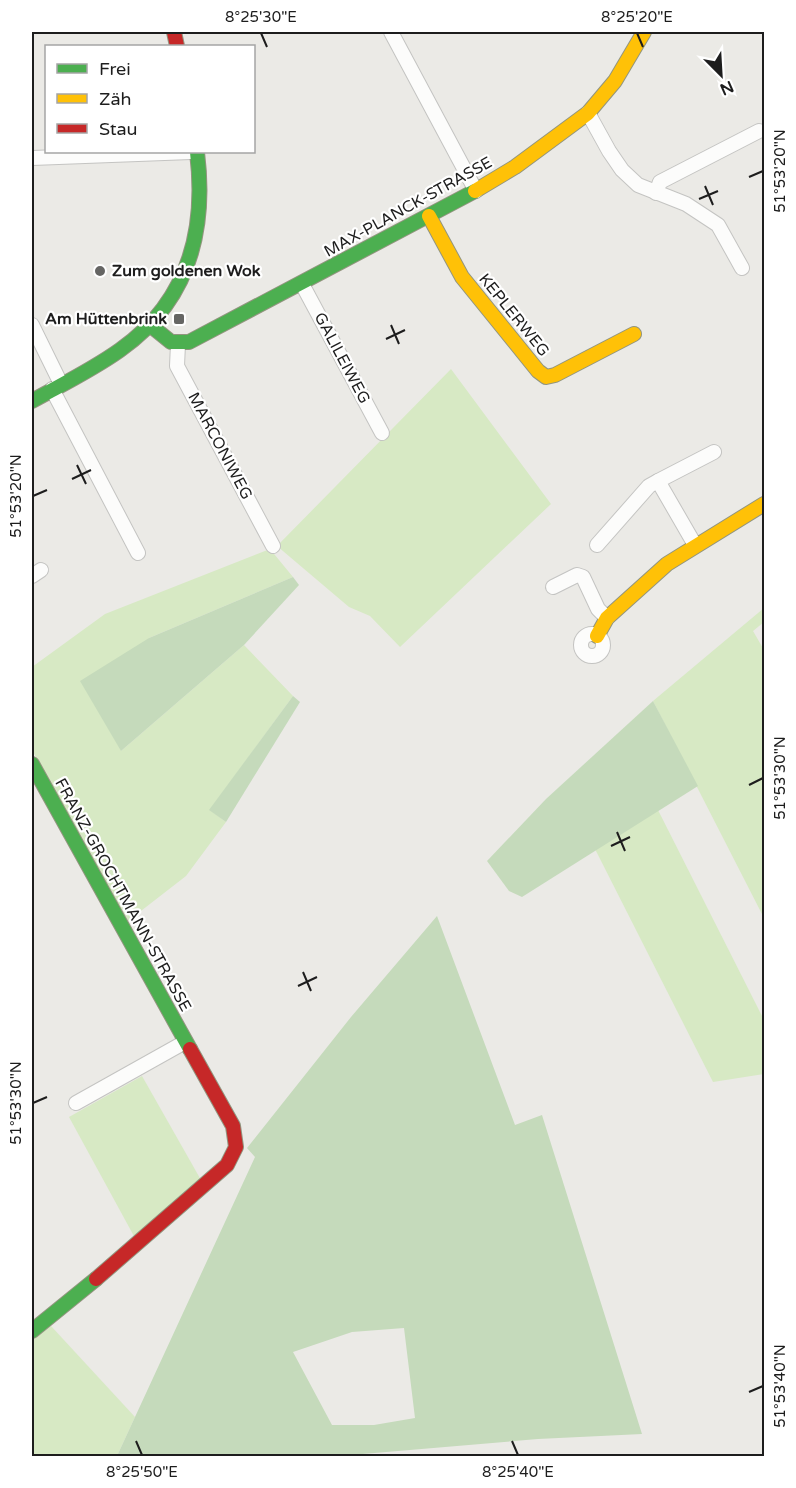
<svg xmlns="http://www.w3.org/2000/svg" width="796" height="1488" viewBox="0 0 796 1488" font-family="'Varela Round',sans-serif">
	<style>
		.grass { fill: #d7e9c4 }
		.forest { fill: #c5dabb; fill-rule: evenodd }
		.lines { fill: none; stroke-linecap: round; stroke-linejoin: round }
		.street-casing { stroke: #c4c4c2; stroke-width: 16 }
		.fast-casing { stroke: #92957f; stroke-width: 16 }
		.slow-casing { stroke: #92957f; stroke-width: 16 }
		.jam-casing { stroke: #92957f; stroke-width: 16 }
		.street { stroke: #fcfcfb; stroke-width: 14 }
		.fast { stroke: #4caf50; stroke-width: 14 }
		.slow { stroke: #ffc107; stroke-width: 14 }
		.jam { stroke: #c62828; stroke-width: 14 }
		.ticks { fill: none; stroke: #1d1d1d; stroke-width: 2 }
		.poi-dot { fill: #656563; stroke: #fff; stroke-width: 2 }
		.labels { text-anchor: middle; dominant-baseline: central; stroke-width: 4.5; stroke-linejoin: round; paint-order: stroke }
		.street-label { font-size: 16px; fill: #1d1d1d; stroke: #fff }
		.poi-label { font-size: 16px; font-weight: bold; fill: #1d1d1d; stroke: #fff; text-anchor: start }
		.neatline { fill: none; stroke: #1d1d1d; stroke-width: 2 }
		.ticks-label { font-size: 15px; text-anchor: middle; fill: #1d1d1d }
	</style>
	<rect width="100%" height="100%" fill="#ebeae6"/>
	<!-- grass -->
	<g class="grass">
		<polygon points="451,369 551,504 400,647 370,616 349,607 277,546"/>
		<polygon points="270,549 293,577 149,638 121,751 244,645 293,696 210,810 226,822 186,876 128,921 32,750 32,667 105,614"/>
		<polygon points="764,608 764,622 753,631 764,650 764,918 653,701"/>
		<polygon points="658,810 764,1020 764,1074 713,1082 595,849"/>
		<polygon points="142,1076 201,1180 135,1238 69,1117"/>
		<polygon points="51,1326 135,1417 117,1456 32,1456 32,1340"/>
	</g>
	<!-- forest -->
	<g class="forest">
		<polygon points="293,577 299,585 244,645 121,751 80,681 149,638"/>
		<polygon points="293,696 300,702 226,822 209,810"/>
		<polygon points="653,701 698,786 522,897 509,891 487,861 546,799"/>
		<path d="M437 916 515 1125 542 1115 642 1434 538 1439 339 1456H117L255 1157 247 1148 351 1017ZM404 1328 415 1418 374 1425H332L293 1352 352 1332Z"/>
	</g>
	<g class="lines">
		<defs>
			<g id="street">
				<polyline points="391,32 476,191"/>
				<polyline points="588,113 609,151 622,170 638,185 686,204 718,225 742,268"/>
				<polyline points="32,158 191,152"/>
				<polyline points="656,193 660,182 759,131"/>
				<polyline points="302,284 382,433"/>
				<polyline points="32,325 61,384"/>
				<polyline points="178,344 177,366 273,546"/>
				<polyline points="52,389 138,553"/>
				<polyline points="597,545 649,486 658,481"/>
				<polyline points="695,545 658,481 714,452"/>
				<polyline points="32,576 41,570"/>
				<polyline points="553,587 577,575 583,577 598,609 607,618"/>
				<circle cx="592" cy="645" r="11"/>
				<polyline points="76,1103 185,1042"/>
			</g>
			<g id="fast">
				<polyline points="150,325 171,342 189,342 475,191"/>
				<path d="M32 401C61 385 92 370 120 350 188 302 207 232 197 152"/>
				<polyline points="32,764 190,1049"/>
				<polyline points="32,1331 96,1279"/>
			</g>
			<g id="slow">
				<polyline points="475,191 515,167 588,113 615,81 644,32"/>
				<polyline points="429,216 462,277 538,371 546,377 555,375 634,334"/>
				<polyline points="597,636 607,618 667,564 764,504"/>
			</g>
			<g id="jam">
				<polyline points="174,32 177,46"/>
				<polyline points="96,1279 227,1165 236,1147 233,1126 190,1049"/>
			</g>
		</defs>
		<!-- street casing -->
		<use href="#street" class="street-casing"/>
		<!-- fast casing -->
		<use href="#fast" class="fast-casing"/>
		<!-- slow casing -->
		<use href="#slow" class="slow-casing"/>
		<!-- jam casing -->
		<use href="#jam" class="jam-casing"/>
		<!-- street -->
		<use href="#street" class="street"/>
		<!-- fast -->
		<use href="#fast" class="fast"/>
		<!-- slow -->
		<use href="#slow" class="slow"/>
		<!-- jam -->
		<use href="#jam" class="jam"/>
	</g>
	<!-- ticks -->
	<path class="ticks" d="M261 33 267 47M637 33 643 47M749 177 763 171M705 186 713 205M699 199 718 191M391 325 399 344M386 339 405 330M77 465 86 484M72 479 91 470M33 496 47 490M749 785 763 778M617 832 625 851M611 846 630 837M303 972 311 991M298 986 317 977M33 1103 47 1097M749 1392 763 1386M136 1441 142 1455M512 1441 518 1455"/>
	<!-- markers -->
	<g class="poi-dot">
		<circle cx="100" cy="271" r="6"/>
		<rect x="173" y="313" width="12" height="12" rx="3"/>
	</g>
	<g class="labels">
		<!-- street labels -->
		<g class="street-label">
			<text transform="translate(408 207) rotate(-29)">MAX-PLANCK-STRASSE</text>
			<text transform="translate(514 315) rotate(51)">KEPLERWEG</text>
			<text transform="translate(342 358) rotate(62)">GALILEIWEG</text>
			<text transform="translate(220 446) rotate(62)">MARCONIWEG</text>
			<text transform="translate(123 895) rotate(61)">FRANZ-GROCHTMANN-STRASSE</text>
		</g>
		<!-- poi labels -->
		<g class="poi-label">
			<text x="112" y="271">Zum goldenen Wok</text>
			<text x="167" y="319" text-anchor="end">Am Hüttenbrink</text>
		</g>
	</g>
	<!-- border -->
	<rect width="796" height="1488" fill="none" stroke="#ffffff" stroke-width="66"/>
	<!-- legend -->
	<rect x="45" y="45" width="210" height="108" fill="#ffffff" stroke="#a5a5a5" stroke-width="1.5"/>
	<rect x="57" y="64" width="30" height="9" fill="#4caf50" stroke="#a5a5a5" stroke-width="1.5"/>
	<text x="99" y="75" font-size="18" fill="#1d1d1d">Frei</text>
	<rect x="57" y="94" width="30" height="9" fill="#ffc107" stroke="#a5a5a5" stroke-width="1.5"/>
	<text x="99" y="105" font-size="18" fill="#1d1d1d">Zäh</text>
	<rect x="57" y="124" width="30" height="9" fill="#c62828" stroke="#a5a5a5" stroke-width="1.5"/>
	<text x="99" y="135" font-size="18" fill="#1d1d1d">Stau</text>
	<!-- north arrow -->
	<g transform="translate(721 75) rotate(156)" stroke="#ffffff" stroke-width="4.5" paint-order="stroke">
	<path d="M0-4.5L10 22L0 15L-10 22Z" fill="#1d1d1d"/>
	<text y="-9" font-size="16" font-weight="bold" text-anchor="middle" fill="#1d1d1d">N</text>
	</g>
	<rect x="33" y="33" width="730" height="1422" class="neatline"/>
	<g class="ticks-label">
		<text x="261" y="22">8°25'30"E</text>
		<text x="637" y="22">8°25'20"E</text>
		<text transform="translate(780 171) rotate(-90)" y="5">51°53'20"N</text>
		<text transform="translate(16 496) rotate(-90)" y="5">51°53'20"N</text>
		<text transform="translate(780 778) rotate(-90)" y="5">51°53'30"N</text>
		<text transform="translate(16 1103) rotate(-90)" y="5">51°53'30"N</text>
		<text transform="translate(780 1386) rotate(-90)" y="5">51°53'40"N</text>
		<text x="142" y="1477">8°25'50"E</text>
		<text x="518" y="1477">8°25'40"E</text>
	</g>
</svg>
